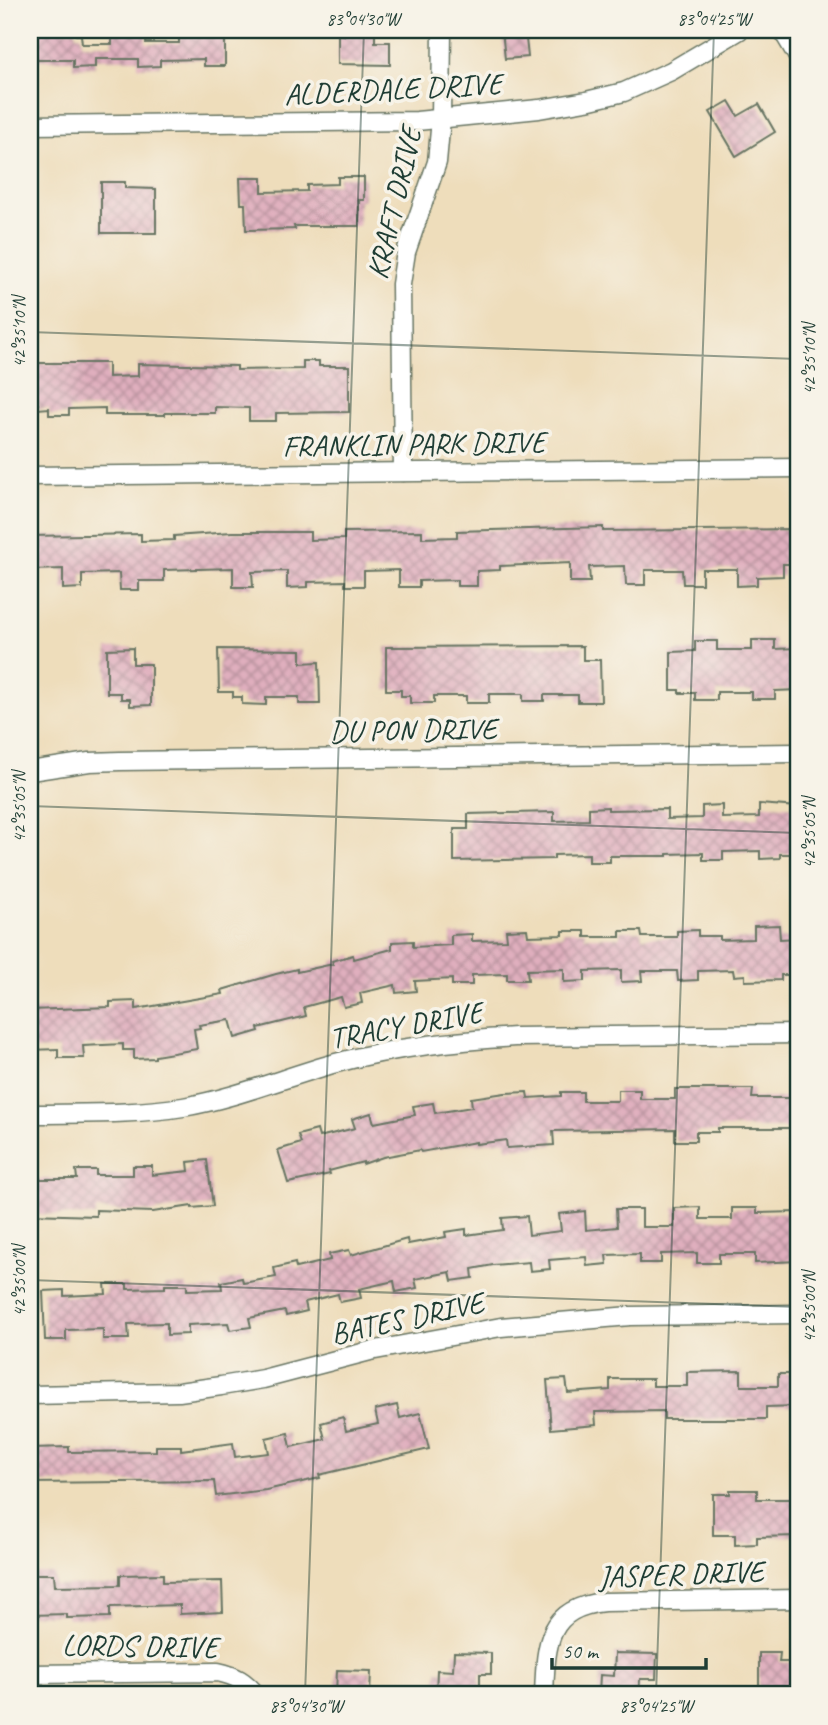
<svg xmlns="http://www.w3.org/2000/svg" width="828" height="1725" viewBox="0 0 828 1725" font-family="Caveat,sans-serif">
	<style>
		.building { fill: url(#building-cross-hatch) }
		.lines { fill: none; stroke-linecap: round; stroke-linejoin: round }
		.street-casing { stroke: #677563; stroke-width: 21 }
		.street { stroke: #fff; stroke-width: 18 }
		.ticks { fill: none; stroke: #1f3d34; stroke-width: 2; stroke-opacity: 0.45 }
		.labels { text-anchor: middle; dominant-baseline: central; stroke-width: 7; stroke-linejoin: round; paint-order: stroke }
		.street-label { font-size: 30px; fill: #1f3d34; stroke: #f7f3e8 }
		.neatline { fill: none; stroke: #1f3d34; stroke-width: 2.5 }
		.ticks-label { font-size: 18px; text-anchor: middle; fill: #1f3d34 }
	</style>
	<defs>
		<pattern id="building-cross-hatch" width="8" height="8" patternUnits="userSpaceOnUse" patternTransform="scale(1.75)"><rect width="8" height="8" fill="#e0afbe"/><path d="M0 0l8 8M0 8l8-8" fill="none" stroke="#b5909b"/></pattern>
	</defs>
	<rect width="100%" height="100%" fill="#f7f3e8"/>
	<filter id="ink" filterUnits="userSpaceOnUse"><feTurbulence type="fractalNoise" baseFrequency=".0143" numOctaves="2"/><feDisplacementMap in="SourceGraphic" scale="14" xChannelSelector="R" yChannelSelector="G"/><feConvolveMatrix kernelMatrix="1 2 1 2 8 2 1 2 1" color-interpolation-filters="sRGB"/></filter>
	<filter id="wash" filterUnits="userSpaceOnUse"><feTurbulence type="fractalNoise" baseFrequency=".00686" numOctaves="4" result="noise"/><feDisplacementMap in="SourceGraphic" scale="28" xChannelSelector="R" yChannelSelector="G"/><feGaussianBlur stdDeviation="1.57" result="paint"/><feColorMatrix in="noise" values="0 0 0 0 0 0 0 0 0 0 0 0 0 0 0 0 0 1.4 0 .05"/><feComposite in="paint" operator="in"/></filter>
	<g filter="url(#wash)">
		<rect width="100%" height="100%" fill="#edb"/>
		<g id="blocks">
			<!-- building -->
			<g class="building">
				<polygon points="30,30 76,30 76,35 81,35 82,44 112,44 112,30 141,30 141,34 146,34 146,43 179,43 179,30 225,30 225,66 204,66 204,59 160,60 160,66 138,67 138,59 95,59 95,67 73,68 73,60 30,60"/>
				<polygon points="344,30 375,30 375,42 390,42 390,65 338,64 338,34 344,35"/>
				<polygon points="502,30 525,30 528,57 505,59"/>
				<polygon points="729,101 738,116 759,104 775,132 736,156 710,112"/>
				<polygon points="338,177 364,177 364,200 359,200 359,226 294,226 295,229 246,230 245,204 241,204 240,178 262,178 262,192 307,191 307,185 338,184"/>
				<polygon points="101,182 125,182 125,188 156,189 156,233 101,233"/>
				<polygon points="303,361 319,361 319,366 349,366 349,412 276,413 276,421 249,421 249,408 215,407 215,413 165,413 165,415 105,415 105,408 69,409 69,415 49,415 49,408 38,409 38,404 30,404 30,363 108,363 108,377 138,376 138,364 237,366 237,370 303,369"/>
				<polygon points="603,527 603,531 798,529 798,564 783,564 783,576 757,577 757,585 737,586 737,569 702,569 702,584 683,584 682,570 645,570 645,585 626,585 625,566 589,567 590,582 570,582 570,563 500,566 500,570 477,571 477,586 457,586 457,580 419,581 419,587 399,587 399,570 364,571 364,586 345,586 345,581 308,582 308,587 287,588 287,571 252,572 253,587 233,587 233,568 164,570 164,581 139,581 139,590 120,590 119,573 82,574 82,588 63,589 63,569 30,570 30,536 141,534 141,541 174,540 174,536 232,532 310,532 310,540 344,539 344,532 422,531 422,538 457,537 457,531"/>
				<polygon points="752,640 775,640 775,649 798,648 798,690 775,691 775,699 752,699 752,692 717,692 717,700 695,700 695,693 679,693 679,690 671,690 671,652 695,651 695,641 717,641 717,650 752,650"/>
				<polygon points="583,646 583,660 600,660 601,702 578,702 578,695 544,695 544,701 523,701 523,694 489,694 489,703 466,703 466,696 434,696 434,703 410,703 410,696 401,696 401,690 386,690 386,647"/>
				<polygon points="133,648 133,664 151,664 151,705 130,706 130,699 121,699 121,693 107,693 107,649"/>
				<polygon points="218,649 301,650 301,663 319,662 320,704 299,704 299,697 266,697 266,705 242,704 242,697 233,697 233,692 219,692"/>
				<polygon points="759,804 798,807 798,854 780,854 780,858 760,859 760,851 723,852 723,860 703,860 703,853 667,854 667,856 610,856 610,862 589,862 589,854 554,855 554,859 454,861 454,829 468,829 468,814 554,812 554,821 589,820 589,808 608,807 608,810 667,809 667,819 702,818 702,806 722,805 722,818 759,817"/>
				<polygon points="779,925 780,939 798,938 798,975 781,975 781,980 745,981 745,975 734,976 733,970 698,971 698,980 678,981 677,971 641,971 642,981 621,982 621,970 585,971 585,981 564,982 564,969 527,970 528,980 507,980 507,974 472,975 472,985 452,985 452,979 415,981 416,991 396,993 395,985 360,993 362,1003 344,1007 341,997 304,1007 306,1016 258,1028 259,1031 235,1038 230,1020 199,1025 200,1028 194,1029 197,1049 155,1056 155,1058 134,1059 134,1050 123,1050 123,1044 83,1046 84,1058 58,1058 58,1049 30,1050 30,1010 110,1007 110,1002 136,1001 136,1009 223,994 222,990 276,974 297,969 297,972 333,964 332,961 353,955 354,959 392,949 392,942 413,941 413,947 451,945 451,935 472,934 472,941 507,940 506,930 527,929 528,936 563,935 563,931 585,931 585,937 620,937 620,931 641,931 642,937 677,937 677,931 698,930 698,936 720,936 720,940 754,939 754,926"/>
				<polygon points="675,1089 753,1089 752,1098 798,1098 798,1128 718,1128 718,1132 696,1132 696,1141 675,1141 675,1129 553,1131 554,1145 507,1148 506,1140 476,1144 476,1142 421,1152 420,1150 383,1157 363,1164 363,1162 329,1171 330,1174 288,1183 278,1150 301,1143 298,1135 317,1130 319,1137 355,1128 352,1119 371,1113 374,1123 415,1115 413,1106 433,1103 435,1113 472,1107 471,1098 505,1093 527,1092 528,1098 561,1096 561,1092 583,1092 583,1101 618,1101 618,1090 640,1090 640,1099 675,1099"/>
				<polygon points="207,1160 213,1206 192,1208 192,1206 153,1212 96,1210 96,1216 30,1214 30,1179 77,1179 76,1170 96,1170 96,1175 133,1175 133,1166 152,1166 152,1175 189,1171 188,1162"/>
				<polygon points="700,1207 700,1219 732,1219 732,1208 757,1208 757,1213 798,1212 798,1261 755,1263 755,1254 719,1254 719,1263 697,1263 697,1253 661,1254 661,1263 640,1263 640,1254 606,1255 607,1264 587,1266 586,1257 549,1260 550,1269 530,1271 529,1262 493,1265 472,1269 473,1278 452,1281 450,1272 415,1279 417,1288 396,1292 394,1281 359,1289 361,1298 340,1302 338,1294 305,1302 307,1311 286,1316 285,1311 249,1318 251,1327 230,1330 228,1323 188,1325 188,1334 167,1335 167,1323 128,1324 129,1339 103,1339 103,1329 66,1330 66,1340 45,1340 43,1291 64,1290 64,1296 106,1294 105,1284 127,1284 127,1289 165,1288 165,1285 187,1285 187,1290 222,1289 221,1282 242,1278 243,1283 276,1277 274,1268 295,1263 296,1268 330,1260 329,1254 349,1250 351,1255 407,1239 408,1244 446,1237 445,1232 466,1229 466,1235 503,1230 502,1218 527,1216 529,1235 561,1231 559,1214 585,1211 586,1230 617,1227 616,1209 642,1209 642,1227 674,1227 674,1208"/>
				<polygon points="741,1371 741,1386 778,1386 778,1374 798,1374 798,1406 766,1407 766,1419 664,1419 664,1411 595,1412 596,1425 551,1429 547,1380 566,1379 568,1393 610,1390 610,1379 653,1379 653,1386 687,1386 687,1372"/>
				<polygon points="397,1405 400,1418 420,1413 429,1449 319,1475 320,1478 266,1490 216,1496 214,1481 30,1483 30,1448 69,1447 69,1452 156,1451 156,1446 181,1446 181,1450 233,1443 235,1457 269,1453 266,1438 288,1433 291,1447 325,1439 321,1423 343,1417 346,1431 378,1424 375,1410"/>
				<polygon points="730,1490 757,1490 757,1499 798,1499 798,1536 757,1537 757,1544 735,1545 735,1535 713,1535 713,1494 730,1494"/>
				<polygon points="30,1574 54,1574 55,1586 120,1585 120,1575 163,1574 163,1582 222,1581 223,1612 180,1614 180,1605 110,1607 110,1617 67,1618 67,1614 30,1615"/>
				<polygon points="454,1652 491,1653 491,1674 480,1674 480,1695 436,1695 437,1670 453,1671"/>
				<polygon points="615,1653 657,1654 656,1679 640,1679 639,1695 599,1695 600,1675 614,1676"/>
				<polygon points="759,1653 780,1653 779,1662 798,1662 798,1695 777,1695 776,1689 759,1689"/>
				<polygon points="337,1670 371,1671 370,1695 336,1695"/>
			</g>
		</g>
	</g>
	<g filter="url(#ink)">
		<use href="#blocks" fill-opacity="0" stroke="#677563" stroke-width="2"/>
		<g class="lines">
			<defs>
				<g id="street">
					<polyline points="782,30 798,57"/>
					<polyline points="30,125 417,121 539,109 586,101 624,92 671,71 740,30"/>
					<polyline points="403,472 401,284 406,252 437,162 441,119 442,30"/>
					<polyline points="30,476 798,468"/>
					<polyline points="30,771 89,762 120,761 798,753"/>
					<path d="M30 1114C81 1113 133 1115 183 1107 236 1098 285 1077 336 1063 395 1047 454 1041 515 1037L798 1034"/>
					<polyline points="30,1395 179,1392 221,1386 263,1379 370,1351 501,1327 630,1316 798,1314"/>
					<path d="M30 1674 218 1672C236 1676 245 1681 256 1695"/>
					<path d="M544 1695C546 1647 545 1608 604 1602L798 1599"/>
				</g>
			</defs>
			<!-- street casing -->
			<use href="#street" class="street-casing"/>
			<!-- street -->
			<use href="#street" class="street"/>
		</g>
	</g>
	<!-- ticks -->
	<path class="ticks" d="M30 332 798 359M30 806 798 833M30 1280 798 1307M305 1695 364 30M656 1695 714 30"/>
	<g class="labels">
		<!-- street labels -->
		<g class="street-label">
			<text transform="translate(393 89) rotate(-3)">ALDERDALE DRIVE</text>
			<text transform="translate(394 203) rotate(-77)">KRAFT DRIVE</text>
			<text transform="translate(414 444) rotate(-1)">FRANKLIN PARK DRIVE</text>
			<text transform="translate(413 730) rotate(-1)">DU PON DRIVE</text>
			<text transform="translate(406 1025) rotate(-10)">TRACY DRIVE</text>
			<text transform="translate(407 1318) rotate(-12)">BATES DRIVE</text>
			<text transform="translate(681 1574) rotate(-2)">JASPER DRIVE</text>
			<text transform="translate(140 1646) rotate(1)">LORDS DRIVE</text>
		</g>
	</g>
	<!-- margin -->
	<rect width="828" height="1725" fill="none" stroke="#f7f3e8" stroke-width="77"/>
	<!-- scale -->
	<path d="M552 1658v10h154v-10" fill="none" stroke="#1f3d34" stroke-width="3.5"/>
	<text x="562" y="1658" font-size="21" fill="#1f3d34" stroke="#f7f3e8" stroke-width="5" paint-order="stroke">50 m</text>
	<rect x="38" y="38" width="752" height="1648" class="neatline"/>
	<g class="ticks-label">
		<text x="363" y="25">83°04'30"W</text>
		<text x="714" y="25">83°04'25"W</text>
		<text transform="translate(19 332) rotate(-90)" y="6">42°35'10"N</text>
		<text transform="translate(809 359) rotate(-90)" y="6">42°35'10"N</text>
		<text transform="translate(19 807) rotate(-90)" y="6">42°35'05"N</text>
		<text transform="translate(809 833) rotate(-90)" y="6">42°35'05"N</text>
		<text transform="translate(19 1281) rotate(-90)" y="6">42°35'00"N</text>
		<text transform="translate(809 1307) rotate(-90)" y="6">42°35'00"N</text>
		<text x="306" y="1712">83°04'30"W</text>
		<text x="656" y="1712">83°04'25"W</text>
	</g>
</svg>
